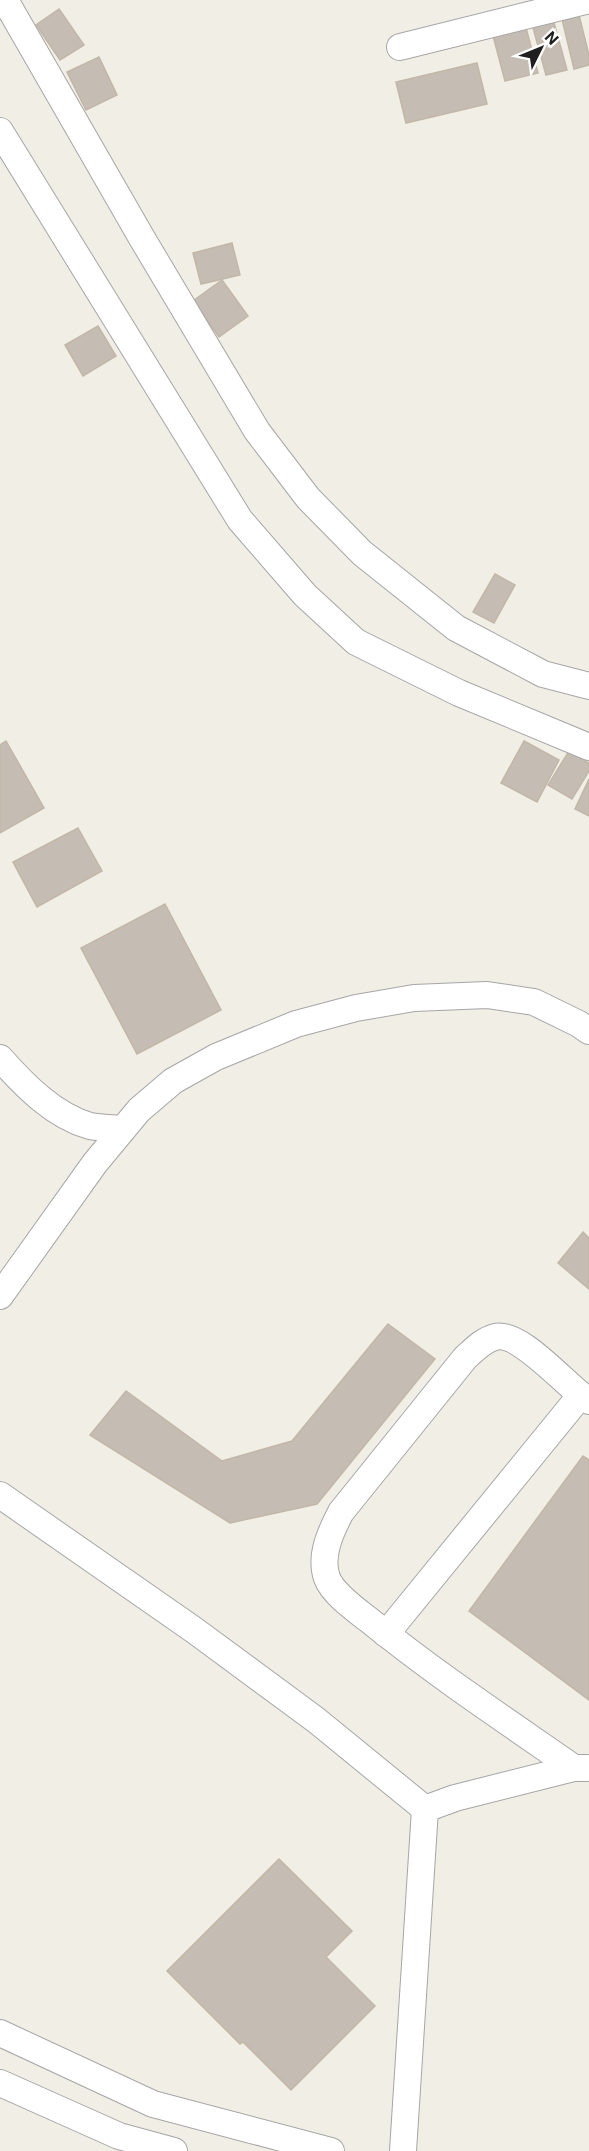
<svg xmlns="http://www.w3.org/2000/svg" width="589" height="2151" viewBox="0 0 589 2151" font-family="Roboto,sans-serif">
	<style>
		.building { fill: #c5bdb4; stroke: #c2b6a7; stroke-width: 1.5 }
		.lines { fill: none; stroke-linecap: round; stroke-linejoin: round }
		.street-casing { stroke: #a6a6a6; stroke-width: 28 }
		.street { stroke: #fff; stroke-width: 26 }
	</style>
	<rect width="100%" height="100%" fill="#f0eee5"/>
	<!-- building -->
	<g class="building">
		<polygon points="59,9 84,45 60,60 36,25"/>
		<polygon points="578,11 589,55 589,65 574,69 561,15"/>
		<polygon points="553,19 567,70 546,75 532,24"/>
		<polygon points="525,24 538,73 505,81 492,32"/>
		<polygon points="99,57 117,95 86,110 67,72"/>
		<polygon points="477,63 487,104 406,123 396,82"/>
		<polygon points="232,243 240,275 201,284 193,253"/>
		<polygon points="222,280 248,316 219,337 193,301"/>
		<polygon points="98,326 116,356 83,376 65,345"/>
		<polygon points="495,574 515,585 494,623 473,612"/>
		<polygon points="6,741 44,808 0,833 0,745"/>
		<polygon points="524,741 559,760 537,802 501,783"/>
		<polygon points="569,751 589,763 589,771 572,799 548,785"/>
		<polygon points="589,779 589,816 575,809"/>
		<polygon points="78,828 102,871 37,907 13,862"/>
		<polygon points="165,904 221,1010 137,1054 81,948"/>
		<polygon points="583,1232 589,1238 589,1289 558,1263"/>
		<polygon points="388,1324 435,1359 317,1504 230,1523 90,1435 126,1391 222,1461 292,1441"/>
		<polygon points="583,1456 589,1460 589,1700 469,1611"/>
		<polygon points="279,1859 352,1931 326,1957 375,2006 291,2090 243,2042 240,2044 167,1971"/>
	</g>
	<g class="lines">
		<defs>
			<g id="street">
				<polyline points="5,0 143,240 257,431 308,498 362,553 456,628 543,674 589,686"/>
				<polyline points="400,47 589,0"/>
				<polyline points="0,131 240,520 305,595 356,642 459,693 589,747"/>
				<path d="M0 1058C24 1085 54 1116 90 1126 100 1128 112 1128 123 1129"/>
				<polyline points="0,1296 95,1163 139,1110 173,1081 216,1057 296,1024 356,1008 414,998 487,995 534,1002 579,1024 589,1031"/>
				<polyline points="0,1495 194,1630 316,1720 425,1809"/>
				<polyline points="386,1634 580,1396"/>
				<path d="M574 1768C505 1720 434 1673 369 1620 356 1610 333 1594 327 1578 319 1556 331 1531 341 1512L465 1358C474 1350 483 1340 495 1337 520 1330 568 1388 589 1401"/>
				<polyline points="0,2033 153,2104 331,2151"/>
				<polyline points="0,2083 119,2136 174,2151"/>
				<polyline points="403,2151 425,1809 455,1798 574,1768 586,1768"/>
			</g>
		</defs>
		<!-- street casing -->
		<use href="#street" class="street-casing"/>
		<!-- street -->
		<use href="#street" class="street"/>
	</g>
	<!-- north arrow -->
	<g transform="translate(541 48) rotate(47)" stroke="#ffffff" stroke-width="4.5" paint-order="stroke">
	<path d="M0-4.5L10 22L0 15L-10 22Z" fill="#1f1f1f"/>
	<text y="-9" font-size="16" font-weight="bold" text-anchor="middle" fill="#1f1f1f">N</text>
	</g>
</svg>
